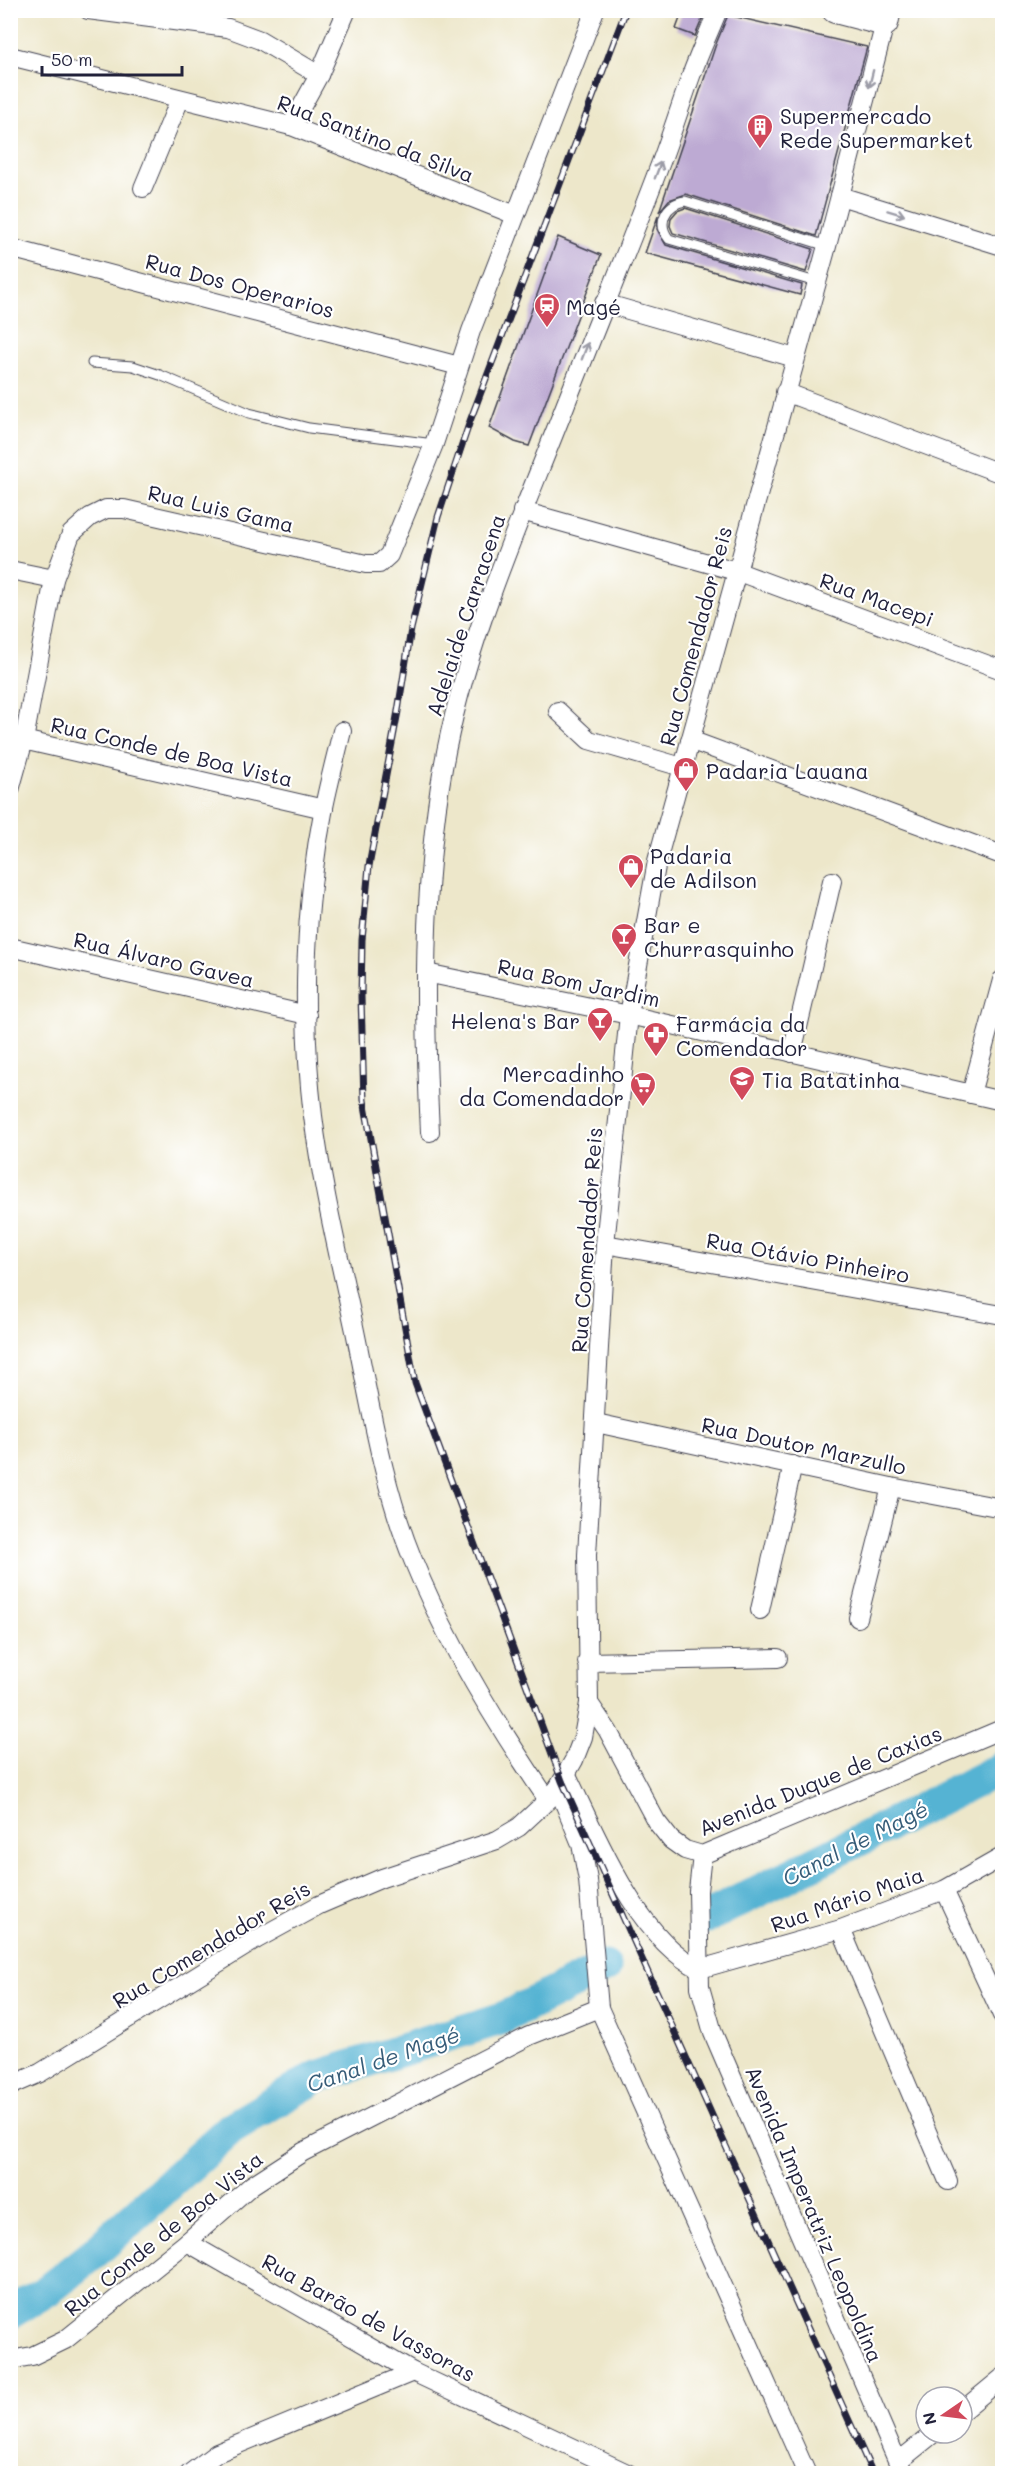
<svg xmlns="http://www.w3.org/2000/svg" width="1013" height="2484" viewBox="0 0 1013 2484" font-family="Mali,sans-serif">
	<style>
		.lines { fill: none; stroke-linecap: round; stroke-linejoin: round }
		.river { stroke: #54b3d3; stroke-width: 33 }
		.building { fill: #bdaad3 }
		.lane-casing { stroke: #404050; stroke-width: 11 }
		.street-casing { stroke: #404050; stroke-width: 20 }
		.secondary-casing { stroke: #404050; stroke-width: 28 }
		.lane { stroke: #fff; stroke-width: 9 }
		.street { stroke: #fff; stroke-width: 18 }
		.secondary { stroke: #fff; stroke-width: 26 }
		.rail-casing { stroke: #22223b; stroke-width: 7 }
		.rail { stroke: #fff; stroke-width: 4.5; stroke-dasharray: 14; stroke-linecap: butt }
		.oneway { stroke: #9c9ca7 }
		.labels { text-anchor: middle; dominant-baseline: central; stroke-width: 4.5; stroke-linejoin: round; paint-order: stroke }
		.poi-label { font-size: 21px; fill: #22223b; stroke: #fff; text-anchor: start }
		.street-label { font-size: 21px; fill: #22223b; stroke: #fff }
		.water-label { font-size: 22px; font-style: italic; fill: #365c78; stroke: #fff }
	</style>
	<rect width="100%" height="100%" fill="#fff"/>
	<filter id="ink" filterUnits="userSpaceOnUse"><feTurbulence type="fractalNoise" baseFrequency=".0167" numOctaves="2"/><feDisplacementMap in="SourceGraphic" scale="12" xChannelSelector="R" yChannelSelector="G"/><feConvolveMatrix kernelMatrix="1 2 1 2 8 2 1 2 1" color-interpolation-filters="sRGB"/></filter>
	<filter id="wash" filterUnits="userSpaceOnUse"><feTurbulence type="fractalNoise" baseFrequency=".008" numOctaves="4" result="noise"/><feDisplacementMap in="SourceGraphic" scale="24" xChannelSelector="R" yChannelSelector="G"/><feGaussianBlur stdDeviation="1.35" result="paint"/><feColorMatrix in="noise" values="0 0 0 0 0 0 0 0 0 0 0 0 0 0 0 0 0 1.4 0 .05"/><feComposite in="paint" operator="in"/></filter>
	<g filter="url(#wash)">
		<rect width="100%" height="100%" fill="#ede7ca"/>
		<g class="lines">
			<!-- river -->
			<g class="river">
				<polyline points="707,1917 1002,1768"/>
				<polyline points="10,2313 48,2290 93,2254 231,2128 317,2077 503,2018 605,1967"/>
			</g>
		</g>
		<g id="blocks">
			<!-- building -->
			<g class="building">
				<polygon points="683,10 706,10 695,36 676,29"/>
				<polygon points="728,15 867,47 816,236 686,194 669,200 659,212 716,44"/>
				<polygon points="685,208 813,249 806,272 673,233 670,226 671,218 677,211"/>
				<polygon points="658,216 657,229 666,245 802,285 800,295 645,253"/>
				<polygon points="558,237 601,255 529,446 515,442 489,428"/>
			</g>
		</g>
	</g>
	<g filter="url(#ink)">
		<use href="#blocks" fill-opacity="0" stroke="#404050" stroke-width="1.5"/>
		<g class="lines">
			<defs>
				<g id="lane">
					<path d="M816 282 669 239C656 223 666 204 685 201L827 246"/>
					<polyline points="92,363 133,366 160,375 249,413 309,428 434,444"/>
				</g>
				<g id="street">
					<polyline points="88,10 228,28 260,40 319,75"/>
					<polyline points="10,56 291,126 515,215"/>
					<polyline points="291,126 319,75 347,10"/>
					<polyline points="143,188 180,99"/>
					<polyline points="840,196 1002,246"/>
					<polyline points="10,248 459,366"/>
					<polyline points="604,303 795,358"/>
					<polyline points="785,392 1002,474"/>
					<polyline points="522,511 736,571 1002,670"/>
					<polyline points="10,570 54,579"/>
					<polyline points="558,711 589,740 682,767"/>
					<path d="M342 731C336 756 329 782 324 807 304 907 301 1015 313 1116 322 1188 340 1260 355 1331 371 1408 383 1487 413 1560 446 1642 498 1727 548 1800"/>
					<polyline points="10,737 324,809"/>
					<polyline points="690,740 1002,855"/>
					<polyline points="10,790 24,740 54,579 71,534 90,517 106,509 124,509 366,564 379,564 389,555 434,444 471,331 595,10"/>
					<polyline points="10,947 307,1015"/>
					<polyline points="426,973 629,1015 1002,1101"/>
					<polyline points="792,1053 832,881"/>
					<polyline points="971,1094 1002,980"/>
					<path d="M430 1132C424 1011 422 887 443 768 465 642 519 524 565 406 596 327 628 249 658 170 670 139 680 107 691 76 699 54 709 32 718 10"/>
					<polyline points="605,1244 1002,1315"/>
					<polyline points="596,1423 891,1487 1002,1508"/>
					<polyline points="760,1610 793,1465"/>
					<polyline points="858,1618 891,1487"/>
					<polyline points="587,1662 778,1658"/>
					<polyline points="589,1703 608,1731 656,1821 671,1840 685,1850 702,1855 1002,1729"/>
					<path d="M566 1773C596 1834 636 1938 700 1969"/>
					<polyline points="558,1788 581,1844 588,1880 599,2008 807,2474"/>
					<polyline points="702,1855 698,1891 700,1987 713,2033 903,2474"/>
					<polyline points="944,1890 1002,2015"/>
					<polyline points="841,1929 948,2181"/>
					<polyline points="700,1969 841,1929 944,1890 1002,1857"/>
					<polyline points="10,2086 40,2073 257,1939 319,1905 382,1878 497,1840 519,1827 548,1800 558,1788 574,1760 583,1737 589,1703 587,1555 605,1244 629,1015 657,861 827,246 885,23"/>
					<polyline points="187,2242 413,2372 629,2474"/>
					<polyline points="10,2360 32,2356 65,2340 187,2242 252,2185 303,2152 529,2036 599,2008"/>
					<polyline points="962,2411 1002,2378"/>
					<polyline points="898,2462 934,2433"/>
					<polyline points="189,2474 217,2453 413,2372"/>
				</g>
				<polyline id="secondary" points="835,10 885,23 888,10"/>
			</defs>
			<!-- lane casing -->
			<use href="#lane" class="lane-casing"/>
			<!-- street casing -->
			<use href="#street" class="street-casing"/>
			<!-- secondary casing -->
			<use href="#secondary" class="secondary-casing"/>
			<!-- lane -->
			<use href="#lane" class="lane"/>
			<!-- street -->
			<use href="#street" class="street"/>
			<!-- secondary -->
			<use href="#secondary" class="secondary"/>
			<defs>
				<polyline id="rail" points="626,10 470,421 438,517 411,629 398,711 369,866 362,940 361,997 364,1100 415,1383 562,1781 873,2474"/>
			</defs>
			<!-- rail casing -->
			<use href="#rail" class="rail-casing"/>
			<!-- rail -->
			<use href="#rail" class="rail"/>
		</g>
		<!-- one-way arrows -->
		<defs><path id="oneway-shaft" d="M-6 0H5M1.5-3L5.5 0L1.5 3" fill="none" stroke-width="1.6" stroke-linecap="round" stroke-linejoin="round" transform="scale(1.5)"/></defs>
		<g class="oneway">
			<use href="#oneway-shaft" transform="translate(871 79) rotate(104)"/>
			<use href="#oneway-shaft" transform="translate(658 170) rotate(-69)"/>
			<use href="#oneway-shaft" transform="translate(896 213) rotate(17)"/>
			<use href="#oneway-shaft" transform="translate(585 351) rotate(-69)"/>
		</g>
	</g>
	<!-- icons -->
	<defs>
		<symbol id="building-pin" viewBox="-11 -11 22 30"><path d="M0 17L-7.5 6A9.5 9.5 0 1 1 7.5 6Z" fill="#d1495b" stroke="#fff"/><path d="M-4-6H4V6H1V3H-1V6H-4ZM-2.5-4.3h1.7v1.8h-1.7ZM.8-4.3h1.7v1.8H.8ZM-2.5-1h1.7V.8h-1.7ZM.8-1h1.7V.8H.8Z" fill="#fff"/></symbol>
		<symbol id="station-pin" viewBox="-11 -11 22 30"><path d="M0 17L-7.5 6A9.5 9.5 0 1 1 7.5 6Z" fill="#d1495b" stroke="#fff"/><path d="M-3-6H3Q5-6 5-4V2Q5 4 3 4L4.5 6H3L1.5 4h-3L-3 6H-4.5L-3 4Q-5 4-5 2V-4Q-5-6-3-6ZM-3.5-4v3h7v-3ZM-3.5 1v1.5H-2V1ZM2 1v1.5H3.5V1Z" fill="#fff"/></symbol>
		<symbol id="shop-pin" viewBox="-11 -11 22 30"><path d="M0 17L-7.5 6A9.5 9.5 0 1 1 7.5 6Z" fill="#d1495b" stroke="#fff"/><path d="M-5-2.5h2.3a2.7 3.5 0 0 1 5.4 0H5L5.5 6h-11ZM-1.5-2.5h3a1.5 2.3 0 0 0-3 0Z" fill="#fff"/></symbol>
		<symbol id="bar-pin" viewBox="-11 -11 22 30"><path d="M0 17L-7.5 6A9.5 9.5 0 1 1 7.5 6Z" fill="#d1495b" stroke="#fff"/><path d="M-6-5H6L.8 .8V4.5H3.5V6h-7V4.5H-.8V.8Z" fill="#fff"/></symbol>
		<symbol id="pharmacy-pin" viewBox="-11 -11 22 30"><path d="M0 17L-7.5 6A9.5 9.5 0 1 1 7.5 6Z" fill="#d1495b" stroke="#fff"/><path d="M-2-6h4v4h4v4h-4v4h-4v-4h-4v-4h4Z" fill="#fff"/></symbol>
		<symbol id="school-pin" viewBox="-11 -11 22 30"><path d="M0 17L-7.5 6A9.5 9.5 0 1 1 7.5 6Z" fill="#d1495b" stroke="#fff"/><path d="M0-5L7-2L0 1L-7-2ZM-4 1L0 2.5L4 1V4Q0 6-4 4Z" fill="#fff"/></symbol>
		<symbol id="supermarket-pin" viewBox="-11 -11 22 30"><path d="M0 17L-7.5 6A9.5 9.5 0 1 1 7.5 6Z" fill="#d1495b" stroke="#fff"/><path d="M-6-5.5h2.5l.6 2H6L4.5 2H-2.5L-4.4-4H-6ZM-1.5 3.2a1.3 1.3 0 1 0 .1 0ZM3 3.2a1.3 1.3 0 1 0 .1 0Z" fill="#fff"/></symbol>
	</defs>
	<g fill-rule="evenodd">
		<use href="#building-pin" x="745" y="112" width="30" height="40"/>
		<use href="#station-pin" x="532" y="291" width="30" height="40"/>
		<use href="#shop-pin" x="671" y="755" width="30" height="40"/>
		<use href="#shop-pin" x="616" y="852" width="30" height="40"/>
		<use href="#bar-pin" x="609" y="921" width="30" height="40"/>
		<use href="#bar-pin" x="585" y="1005" width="30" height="40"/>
		<use href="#pharmacy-pin" x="641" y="1020" width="30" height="40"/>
		<use href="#school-pin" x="727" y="1064" width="30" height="40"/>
		<use href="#supermarket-pin" x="628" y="1070" width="30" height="40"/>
	</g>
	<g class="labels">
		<!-- poi labels -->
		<g class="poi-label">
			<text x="780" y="115">Supermercado<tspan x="780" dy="24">Rede Supermarket</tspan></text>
			<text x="566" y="306">Magé</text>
			<text x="706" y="770">Padaria Lauana</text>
			<text x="650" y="855">Padaria<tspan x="650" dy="24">de Adilson</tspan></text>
			<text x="644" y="924">Bar e<tspan x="644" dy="24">Churrasquinho</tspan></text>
			<text x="580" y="1020" text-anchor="end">Helena's Bar</text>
			<text x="676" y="1023">Farmácia da<tspan x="676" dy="24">Comendador</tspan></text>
			<text x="624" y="1073" text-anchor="end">Mercadinho<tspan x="624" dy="24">da Comendador</tspan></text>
			<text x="762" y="1079">Tia Batatinha</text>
		</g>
		<!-- street labels -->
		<g class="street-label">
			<text transform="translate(376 138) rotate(21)">Rua Santino da Silva</text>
			<text transform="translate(240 285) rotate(15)">Rua Dos Operarios</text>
			<text transform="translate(221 508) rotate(13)">Rua Luis Gama</text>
			<text transform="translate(877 599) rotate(20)">Rua Macepi</text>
			<text transform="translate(465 615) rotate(-72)">Adelaide Carracena</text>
			<text transform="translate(695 636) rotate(-75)">Rua Comendador Reis</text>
			<text transform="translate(172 751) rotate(13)">Rua Conde de Boa Vista</text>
			<text transform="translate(164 959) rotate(13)">Rua Álvaro Gavea</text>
			<text transform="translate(579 982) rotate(12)">Rua Bom Jardim</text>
			<text transform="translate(586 1240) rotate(-86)">Rua Comendador Reis</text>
			<text transform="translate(808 1257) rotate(10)">Rua Otávio Pinheiro</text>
			<text transform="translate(804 1445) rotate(12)">Rua Doutor Marzullo</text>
			<text transform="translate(820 1780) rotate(-22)">Avenida Duque de Caxias</text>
			<text transform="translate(847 1899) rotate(-19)">Rua Mário Maia</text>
			<text transform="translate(211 1944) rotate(-31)">Rua Comendador Reis</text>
			<text transform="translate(815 2214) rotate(67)">Avenida Imperatriz Leopoldina</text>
			<text transform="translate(163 2233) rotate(-39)">Rua Conde de Boa Vista</text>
			<text transform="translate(369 2317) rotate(29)">Rua Barão de Vassoras</text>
		</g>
		<!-- water labels -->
		<g class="water-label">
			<text transform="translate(855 1843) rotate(-27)">Canal de Magé</text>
			<text transform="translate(383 2059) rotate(-19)">Canal de Magé</text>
		</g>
	</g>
	<!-- margin -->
	<rect width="1013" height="2484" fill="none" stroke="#fff" stroke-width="36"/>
	<!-- north arrow -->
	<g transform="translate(944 2415) rotate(256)"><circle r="28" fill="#ffffff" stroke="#a7a7b1" stroke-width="1.5"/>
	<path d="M0-4.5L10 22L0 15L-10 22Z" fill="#d1495b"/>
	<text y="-9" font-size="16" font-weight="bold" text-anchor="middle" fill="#22223b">N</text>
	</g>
	<!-- scale -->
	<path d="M42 66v9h140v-9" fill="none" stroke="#22223b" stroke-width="3"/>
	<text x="51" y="66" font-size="18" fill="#22223b" stroke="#ffffff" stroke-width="4.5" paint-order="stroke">50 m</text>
</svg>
